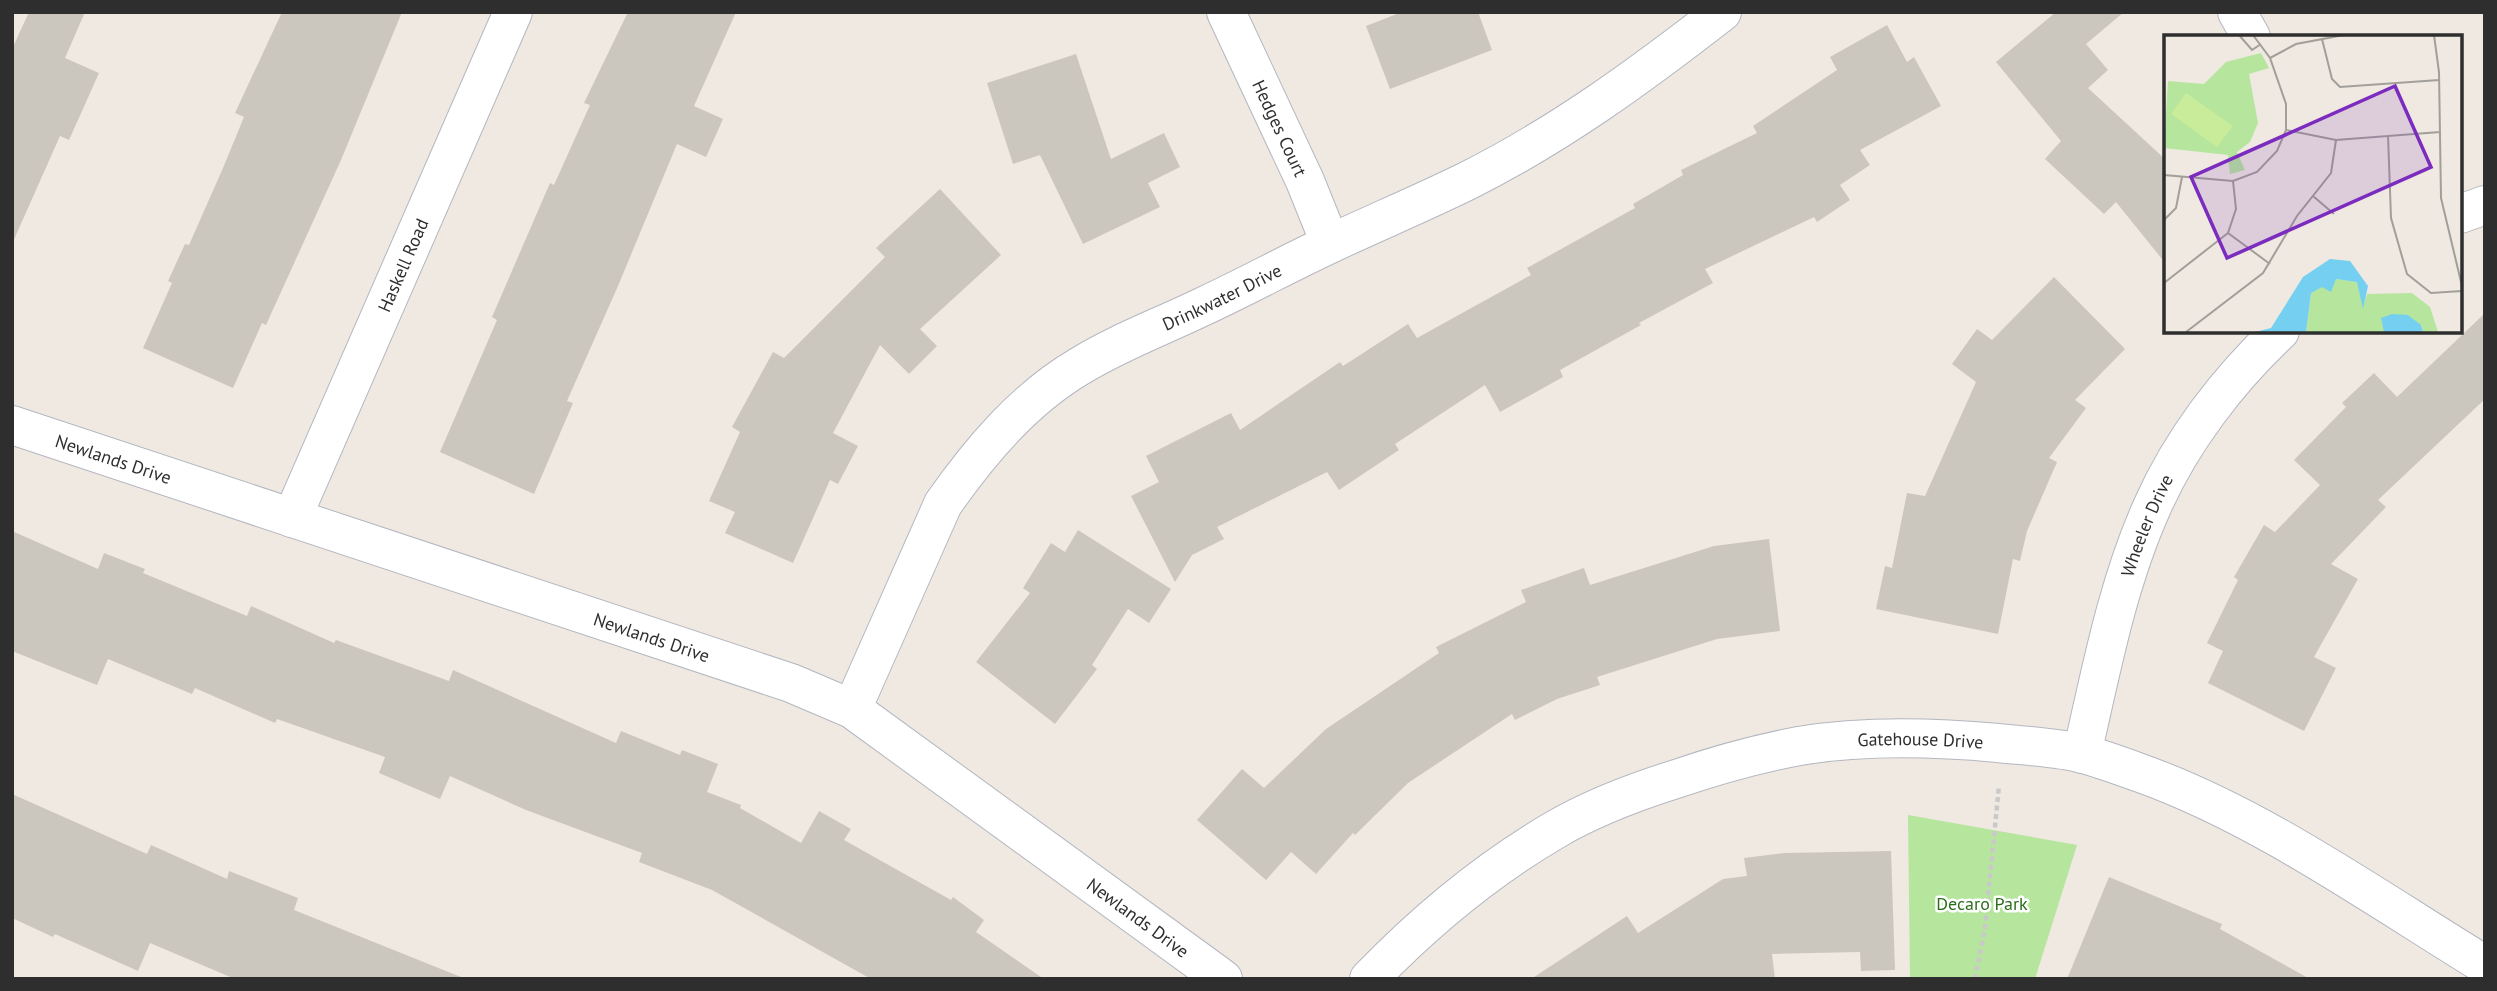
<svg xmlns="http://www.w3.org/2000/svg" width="2497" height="991" viewBox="0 0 2497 991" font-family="'PT Sans',sans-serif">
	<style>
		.green { fill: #b6e59e }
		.building { fill: #cbc7bf }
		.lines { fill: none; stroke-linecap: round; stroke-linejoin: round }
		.street-casing { stroke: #b4b7c1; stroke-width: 40 }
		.path { stroke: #c9c9c9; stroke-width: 4.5; stroke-dasharray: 5 3.5; stroke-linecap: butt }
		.street { stroke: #fff; stroke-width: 38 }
		.labels { text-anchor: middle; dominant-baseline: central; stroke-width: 5; stroke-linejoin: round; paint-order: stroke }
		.street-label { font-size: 18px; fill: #2e2e2e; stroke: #fff }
		.park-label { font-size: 18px; fill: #2c6e1b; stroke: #fff }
		.inset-road { fill: none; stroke: #a29e99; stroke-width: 2 }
		.view { fill: #7b2cbf; fill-opacity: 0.15; stroke: #7b2cbf; stroke-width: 3.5 }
		.inset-edge { fill: none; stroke: #2e2e2e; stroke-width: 3.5 }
	</style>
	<rect width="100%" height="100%" fill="#efe9e1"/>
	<!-- green -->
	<polygon class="green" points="1908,815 2077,845 2035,979 1910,979"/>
	<!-- building -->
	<g class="building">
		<polygon points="29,12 85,12 65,58 99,73 69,140 60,136 12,244 12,49"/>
		<polygon points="282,12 402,12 341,160 266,325 262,323 233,388 143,348 172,283 168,281 185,244 189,245 223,168 244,117 235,113"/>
		<polygon points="628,12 736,12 694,106 723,119 706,157 677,144 618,286 567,401 573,403 534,494 440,452 497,320 492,317 550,183 554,185 590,105 584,103"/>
		<polygon points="1402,12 1478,12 1492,50 1390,89 1366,26"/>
		<polygon points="2056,12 2124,12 2086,44 2108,70 2088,88 2166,160 2166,264 2116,202 2104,214 2045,159 2061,141 1996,62"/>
		<polygon points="1887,25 1907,62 1914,57 1941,106 1860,150 1870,165 1840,185 1850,200 1817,222 1814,217 1705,269 1713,283 1639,323 1641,325 1560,370 1563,377 1500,412 1485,385 1395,444 1399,450 1339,490 1327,472 1217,527 1224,539 1192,555 1175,582 1131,496 1159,482 1146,456 1231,413 1240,430 1340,362 1343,366 1408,324 1417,338 1531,275 1527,268 1635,208 1633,204 1683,175 1681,170 1757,133 1753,126 1837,70 1830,57"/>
		<polygon points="1076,54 1111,159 1164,133 1180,167 1148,183 1160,207 1083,244 1040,155 1013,164 987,83"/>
		<polygon points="940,189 1001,255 920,329 937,346 909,374 880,345 833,433 858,446 838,484 830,480 793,563 725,533 735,512 709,501 740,432 732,427 773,352 784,358 885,257 876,248"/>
		<polygon points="2054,277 2125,349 2075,400 2086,408 2049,458 2057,462 2027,531 2020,561 2013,559 1998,634 1876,609 1885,566 1892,568 1907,493 1925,496 1976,382 1952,364 1977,329 1992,340"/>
		<polygon points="2485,313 2485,399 2378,500 2386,507 2331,564 2358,579 2314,657 2336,668 2304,731 2208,683 2223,651 2207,643 2238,580 2234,577 2264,525 2275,532 2320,485 2294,460 2346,407 2342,403 2374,373 2397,397"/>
		<polygon points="1078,530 1171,589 1149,623 1128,609 1092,665 1097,669 1055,724 976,662 1030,593 1023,588 1051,543 1065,552"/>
		<polygon points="12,531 98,569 104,553 145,569 143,573 247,616 251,606 334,643 336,640 449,681 453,670 616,743 621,731 680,755 682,750 718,764 707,792 741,805 740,808 801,843 819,811 851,829 844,840 951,900 953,897 984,920 976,932 1044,979 871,979 712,890 639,862 642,853 526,810 450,776 440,799 379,773 385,757 277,719 275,723 195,688 192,694 108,659 97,685 12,651"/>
		<polygon points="1769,539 1780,631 1717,639 1597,677 1600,685 1557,699 1515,720 1512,714 1408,783 1355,835 1353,833 1316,874 1291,852 1266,880 1197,820 1242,769 1264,788 1326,729 1439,653 1436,647 1526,602 1521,590 1584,568 1590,585 1714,546"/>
		<polygon points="12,794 147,854 151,845 227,879 229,871 298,898 294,910 461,977 461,979 235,979 150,943 138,971 55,934 53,937 12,918"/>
		<polygon points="1891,851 1895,970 1861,971 1860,952 1772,954 1775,979 1531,979 1627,916 1638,933 1723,879 1747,876 1744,858 1785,853"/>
		<polygon points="2109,877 2222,924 2220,929 2310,979 2067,979"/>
	</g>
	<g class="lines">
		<defs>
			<g id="street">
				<path id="s1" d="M1226 12 1305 181 1330 243"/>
				<polyline points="2237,12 2251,37"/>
				<polyline points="2460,214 2485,205"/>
				<path id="s2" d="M12 425 791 683 852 709 1223 979"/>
				<path id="s3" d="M292 518 513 12"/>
				<path id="s4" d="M852 709 943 504C980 451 1024 399 1080 366 1119 342 1163 326 1204 306 1247 286 1289 263 1332 243 1377 222 1422 203 1467 181 1559 135 1641 75 1722 12"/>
				<path id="s5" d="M2082 754C2101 671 2117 585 2152 507 2181 441 2228 380 2280 331"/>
				<path id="s6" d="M1369 979C1424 922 1485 871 1553 831 1590 809 1632 793 1673 780 1714 766 1756 754 1799 746 1865 735 1932 737 1998 743 2026 746 2057 747 2084 754 2104 760 2124 767 2143 774 2262 817 2377 899 2485 965"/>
			</g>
		</defs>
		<!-- street casing -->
		<use href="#street" class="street-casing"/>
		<!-- path -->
		<polyline class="path" points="1975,979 1985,928 1999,786"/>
		<!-- street -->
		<use href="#street" class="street"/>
	</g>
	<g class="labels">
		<!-- street labels -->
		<g class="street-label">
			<text stroke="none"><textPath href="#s1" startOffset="128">Hedges Court</textPath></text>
			<text stroke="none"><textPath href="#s3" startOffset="276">Haskell Road</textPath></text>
			<text stroke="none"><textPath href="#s4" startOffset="578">Drinkwater Drive</textPath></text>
			<text stroke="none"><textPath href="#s2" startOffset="107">Newlands Drive</textPath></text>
			<text stroke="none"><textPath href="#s5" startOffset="238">Wheeler Drive</textPath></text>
			<text stroke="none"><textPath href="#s2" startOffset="674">Newlands Drive</textPath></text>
			<text stroke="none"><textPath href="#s6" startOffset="620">Gatehouse Drive</textPath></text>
			<text stroke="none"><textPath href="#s2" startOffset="1241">Newlands Drive</textPath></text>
		</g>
		<!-- park labels -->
		<g class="park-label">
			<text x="1982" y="903">Decaro Park</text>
		</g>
	</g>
	<!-- overview -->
	<g transform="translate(2164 35)">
		<rect width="298" height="298" fill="#efe9e1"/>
		<path d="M97 18 105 33 85 39 94 88 86 107 73 117 81 135 66 139 64 120 0 113 4 46 40 49 62 27ZM172 244 194 247 199 272 203 259 248 258 266 272 274 297H259L257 290 220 297H142L147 257Z" fill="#b6e59e"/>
		<path d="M22 58 69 91 53 112 7 79Z" fill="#c9ec9a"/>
		<path d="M166 224 186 226 204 251 199 274 193 247 172 244 167 257 158 252 147 258 142 297H91L107 293 139 242ZM228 279 244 280 257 290 259 297H220L217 283Z" fill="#75cff0"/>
		<path class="inset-road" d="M75 0 88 15 97 9M270 0 275 37 277 163 298 251M158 4 168 44 176 52 275 45M106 23 132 9 180 0M122 95 172 105 276 97M224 100 227 183 243 239 267 258 298 256M0 140 69 146 93 137 113 116 122 95V69L106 23 89 0M149 161 170 179M0 185 12 173 18 142M64 198 106 229M0 248 64 198 72 174 69 146M22 297 99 238 133 181 167 138 172 105"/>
		<path class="view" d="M231 51 267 132 63 223 27 142Z"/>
		<rect width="298" height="298" class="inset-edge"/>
	</g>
	<!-- border -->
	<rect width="2497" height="991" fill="none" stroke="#2e2e2e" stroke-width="28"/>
</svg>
